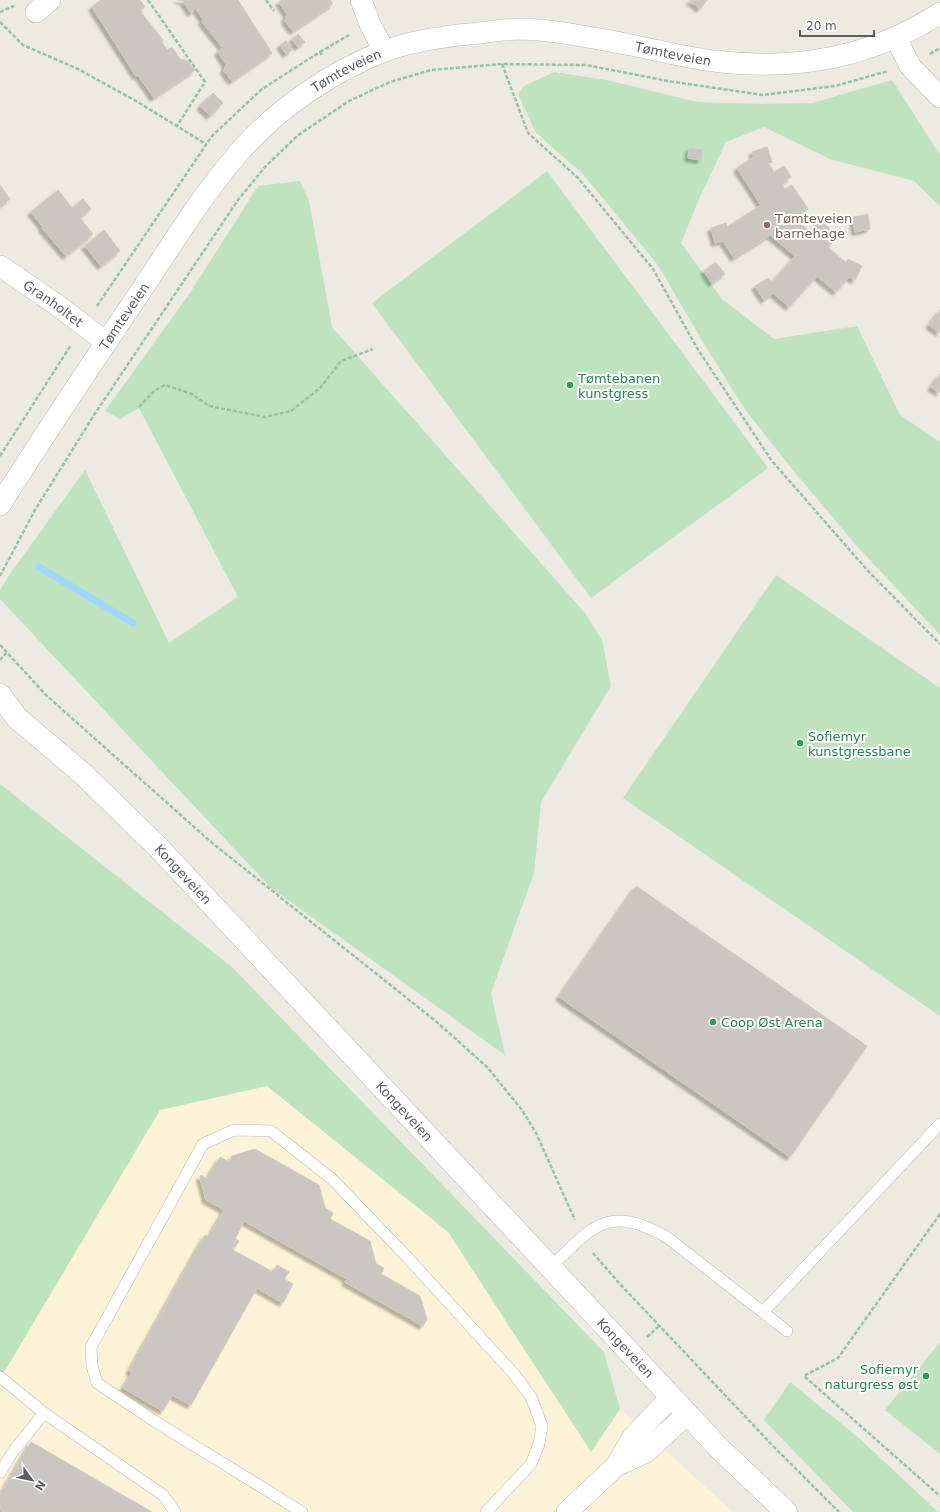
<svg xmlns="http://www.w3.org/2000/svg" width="940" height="1512" viewBox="0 0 940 1512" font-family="'DejaVu Sans',sans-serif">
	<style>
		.commercial { fill: #fcf2d7 }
		.green { fill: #bfe3be }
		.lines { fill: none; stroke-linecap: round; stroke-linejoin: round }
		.stream { stroke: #a3d7fb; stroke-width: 7 }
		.building { fill: #cac6c1; stroke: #d0cbc0; filter: url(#shadow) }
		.lane-casing { stroke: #b7b9be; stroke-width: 12 }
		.street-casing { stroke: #b7b9be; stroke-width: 22 }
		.secondary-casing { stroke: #b5b8bd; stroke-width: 23 }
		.path { stroke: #98c3a3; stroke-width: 2.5; stroke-dasharray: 4 2; stroke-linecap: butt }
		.lane { stroke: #fff; stroke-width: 11 }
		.street { stroke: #fff; stroke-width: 21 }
		.secondary { stroke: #fff; stroke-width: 22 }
		.education-dot { fill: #8d6e63; stroke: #fff; stroke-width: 1.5 }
		.leisure-dot { fill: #2e9e5b; stroke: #fff; stroke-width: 1.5 }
		.labels { text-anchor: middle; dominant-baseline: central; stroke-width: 4; stroke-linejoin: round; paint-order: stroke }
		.street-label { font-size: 13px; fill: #5a5e62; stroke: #fff }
		.education-label { font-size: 13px; fill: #785e54; stroke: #fff; text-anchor: start }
		.leisure-label { font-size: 13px; fill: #27864d; stroke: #fff; text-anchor: start }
	</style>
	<defs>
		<filter id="shadow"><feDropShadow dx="-3.5" dy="3.5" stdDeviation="1" flood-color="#0004"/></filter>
	</defs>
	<rect width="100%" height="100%" fill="#eceae1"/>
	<!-- commercial -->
	<polygon class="commercial" points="267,1086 448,1232 591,1451 620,1409 733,1512 0,1512 0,1379 160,1110"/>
	<!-- green -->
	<g class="green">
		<polygon points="554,72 606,80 698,102 760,104 812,103 892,80 940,155 940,206 914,181 830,159 764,127 726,142 699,199 681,243 722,299 774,339 857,326 900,415 940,442 940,635 855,544 792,469 744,408 704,344 658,265 581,172 536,133 518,94 524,86"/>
		<polygon points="547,171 768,468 591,598 372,303"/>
		<polygon points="300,181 309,201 332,327 585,613 602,640 611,686 541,802 534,873 491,993 505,1055 271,888 0,599 0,590 12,571 85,470 169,643 238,597 139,408 120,419 105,411 190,293 258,186"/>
		<polygon points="776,575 940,688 940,1016 623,798"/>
		<polygon points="0,784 232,967 604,1352 620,1409 591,1452 448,1232 267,1086 160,1110 0,1379"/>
		<polygon points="940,1342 940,1454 885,1410"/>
		<polygon points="790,1382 860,1439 938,1512 853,1512 764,1420"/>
	</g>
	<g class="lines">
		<!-- stream -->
		<polyline class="stream" points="39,567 133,623"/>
	</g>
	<!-- building -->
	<g class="building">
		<polygon points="101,0 140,0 145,7 140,11 163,40 162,42 167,50 172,47 180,59 188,61 195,70 154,98 138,75 136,76 92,7"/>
		<polygon points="177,0 238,0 272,53 232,81 224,71 226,64 218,52 223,48 202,22 203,19 196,9 191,13 183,1"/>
		<polygon points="282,0 330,0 333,4 293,31 285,21 287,14 279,2"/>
		<polygon points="689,0 707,0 700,9"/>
		<polygon points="298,34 305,42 298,47 292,39"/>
		<polygon points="286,41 292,50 286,54 280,45"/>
		<polygon points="213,93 223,103 210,116 200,106"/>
		<polygon points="767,147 772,162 768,163 774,172 784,166 791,177 782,184 785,189 792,185 808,209 795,218 810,232 820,220 832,231 827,236 833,242 828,247 846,263 848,259 862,266 855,280 849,277 836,292 817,276 789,307 773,293 764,300 755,286 769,278 772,283 795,256 770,235 734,258 723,241 715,243 711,228 726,223 727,227 761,205 737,168 754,157 752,152"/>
		<polygon points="689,148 702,150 701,160 688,158"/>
		<polygon points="0,185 10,199 0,206"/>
		<polygon points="58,190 72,208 83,199 91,209 80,218 93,234 66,256 42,228 43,227 31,212"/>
		<polygon points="868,214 870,229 855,232 853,217"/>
		<polygon points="104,230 120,251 101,266 85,246"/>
		<polygon points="716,262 725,274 712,283 704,271"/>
		<polygon points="940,310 940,333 929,325"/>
		<polygon points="940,374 940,393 931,387"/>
		<polygon points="636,886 867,1046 790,1157 559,997"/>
		<polygon points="255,1149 319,1185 325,1208 333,1213 330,1219 370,1241 376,1264 384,1268 381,1274 420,1296 427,1319 423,1326 345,1282 347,1279 244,1221 235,1239 239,1241 233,1250 273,1272 277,1265 289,1272 284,1279 293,1284 283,1303 257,1288 191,1405 172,1395 163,1411 123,1388 132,1373 129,1371 205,1235 209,1237 224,1210 206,1200 200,1177 201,1175 207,1179 220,1157 229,1162 232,1156"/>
		<polygon points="31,1442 152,1512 4,1512 0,1510 0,1495"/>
	</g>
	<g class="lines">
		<defs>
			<g id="lane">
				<path d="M550 1268C593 1226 608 1203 668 1238L787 1331"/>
				<polyline points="763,1312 940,1124"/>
				<polyline points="0,1377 44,1413 163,1495 175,1512"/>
				<polyline points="0,1473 12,1453 44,1413"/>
				<polyline points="302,1512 156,1422 97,1383 92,1366 91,1347 203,1144 234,1130 271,1131 332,1179 408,1258 514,1374 531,1397 542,1426 539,1444 531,1464 486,1512"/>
			</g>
			<g id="street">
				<polyline points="361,0 370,24 384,51"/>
				<polyline points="36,12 50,0"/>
				<polyline points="896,38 910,66 940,97"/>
				<path id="s1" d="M0 266 57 305 106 342"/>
				<path id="s2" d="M0 505C46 432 94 360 143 288 174 241 204 192 242 149 280 107 330 73 382 52 410 41 451 35 480 33 494 31 508 29 522 29 555 30 588 37 621 43 652 49 683 57 714 61 796 71 870 58 940 13"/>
				<polyline points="616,1466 646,1452 687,1414"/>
				<polyline points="567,1512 616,1466 633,1437 671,1397"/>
			</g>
			<g id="secondary">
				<path id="s3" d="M0 695 17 718 83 774 158 847 719 1448 786 1512"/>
			</g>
		</defs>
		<!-- lane casing -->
		<use href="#lane" class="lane-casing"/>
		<!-- street casing -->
		<use href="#street" class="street-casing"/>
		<!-- secondary casing -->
		<use href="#secondary" class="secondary-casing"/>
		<!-- path -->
		<g class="path">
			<polyline points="148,0 205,82 177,126"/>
			<polyline points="266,0 274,11"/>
			<polyline points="0,12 14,6"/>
			<polyline points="0,22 23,45 78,69 136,101 206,144"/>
			<polyline points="320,52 349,35"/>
			<polyline points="930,54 940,48"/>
			<polyline points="502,64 528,133 578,178 653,269 697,348 772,461 868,571 940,644"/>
			<polyline points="97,306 212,136 262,89 320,52 322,55"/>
			<polyline points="139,407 154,391 165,385 192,394 209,406 265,417 291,411 321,387 341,361 373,349"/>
			<polyline points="0,456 71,345"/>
			<polyline points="0,576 35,510 94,415 238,200 265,167 297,136 349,101 390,82 431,70 502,64 586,65 668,81 763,95 835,86 888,71"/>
			<polyline points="0,645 47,696 211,842 438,1023 487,1067 522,1110 536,1133 575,1220"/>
			<polyline points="0,660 6,653"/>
			<polyline points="940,1214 838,1358 804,1376 940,1496"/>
			<polyline points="593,1253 619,1283 775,1448 839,1512"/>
			<polyline points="647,1337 660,1325"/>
		</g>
		<!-- lane -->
		<use href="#lane" class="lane"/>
		<!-- street -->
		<use href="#street" class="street"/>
		<!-- secondary -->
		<use href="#secondary" class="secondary"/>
	</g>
	<!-- markers -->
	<circle class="education-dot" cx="767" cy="225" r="4"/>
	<g class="leisure-dot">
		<circle cx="570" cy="385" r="4"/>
		<circle cx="800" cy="743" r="4"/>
		<circle cx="713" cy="1022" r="4"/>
		<circle cx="926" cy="1376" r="4"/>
	</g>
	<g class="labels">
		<!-- street labels -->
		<g class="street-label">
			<text stroke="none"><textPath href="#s2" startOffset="898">Tømteveien</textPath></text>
			<text stroke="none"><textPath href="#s2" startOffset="562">Tømteveien</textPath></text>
			<text stroke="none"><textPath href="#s1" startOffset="65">Granholtet</textPath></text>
			<text stroke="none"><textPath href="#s2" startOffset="226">Tømteveien</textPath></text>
			<text stroke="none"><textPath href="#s3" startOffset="257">Kongeveien</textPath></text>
			<text stroke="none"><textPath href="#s3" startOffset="581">Kongeveien</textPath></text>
			<text stroke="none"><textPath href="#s3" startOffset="905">Kongeveien</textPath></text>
		</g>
		<!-- education labels -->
		<g class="education-label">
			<text x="775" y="218">Tømteveien<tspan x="775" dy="15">barnehage</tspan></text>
		</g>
		<!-- leisure labels -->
		<g class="leisure-label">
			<text x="578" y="378">Tømtebanen<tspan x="578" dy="15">kunstgress</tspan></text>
			<text x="808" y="736">Sofiemyr<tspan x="808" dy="15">kunstgressbane</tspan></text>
			<text x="721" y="1022">Coop Øst Arena</text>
			<text x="918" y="1369" text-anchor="end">Sofiemyr<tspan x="918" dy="15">naturgress øst</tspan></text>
		</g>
	</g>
	<!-- north arrow -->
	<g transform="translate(32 1480) rotate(123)" stroke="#ffffff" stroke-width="3" paint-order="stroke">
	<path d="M0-3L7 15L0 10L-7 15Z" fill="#5a5e62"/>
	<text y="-6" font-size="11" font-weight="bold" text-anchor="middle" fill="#5a5e62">N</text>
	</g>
	<!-- scale -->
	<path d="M800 30v6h74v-6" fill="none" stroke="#5a5e62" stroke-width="2"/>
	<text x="806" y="30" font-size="12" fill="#5a5e62" stroke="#ffffff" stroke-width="3" paint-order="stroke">20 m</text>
</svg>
